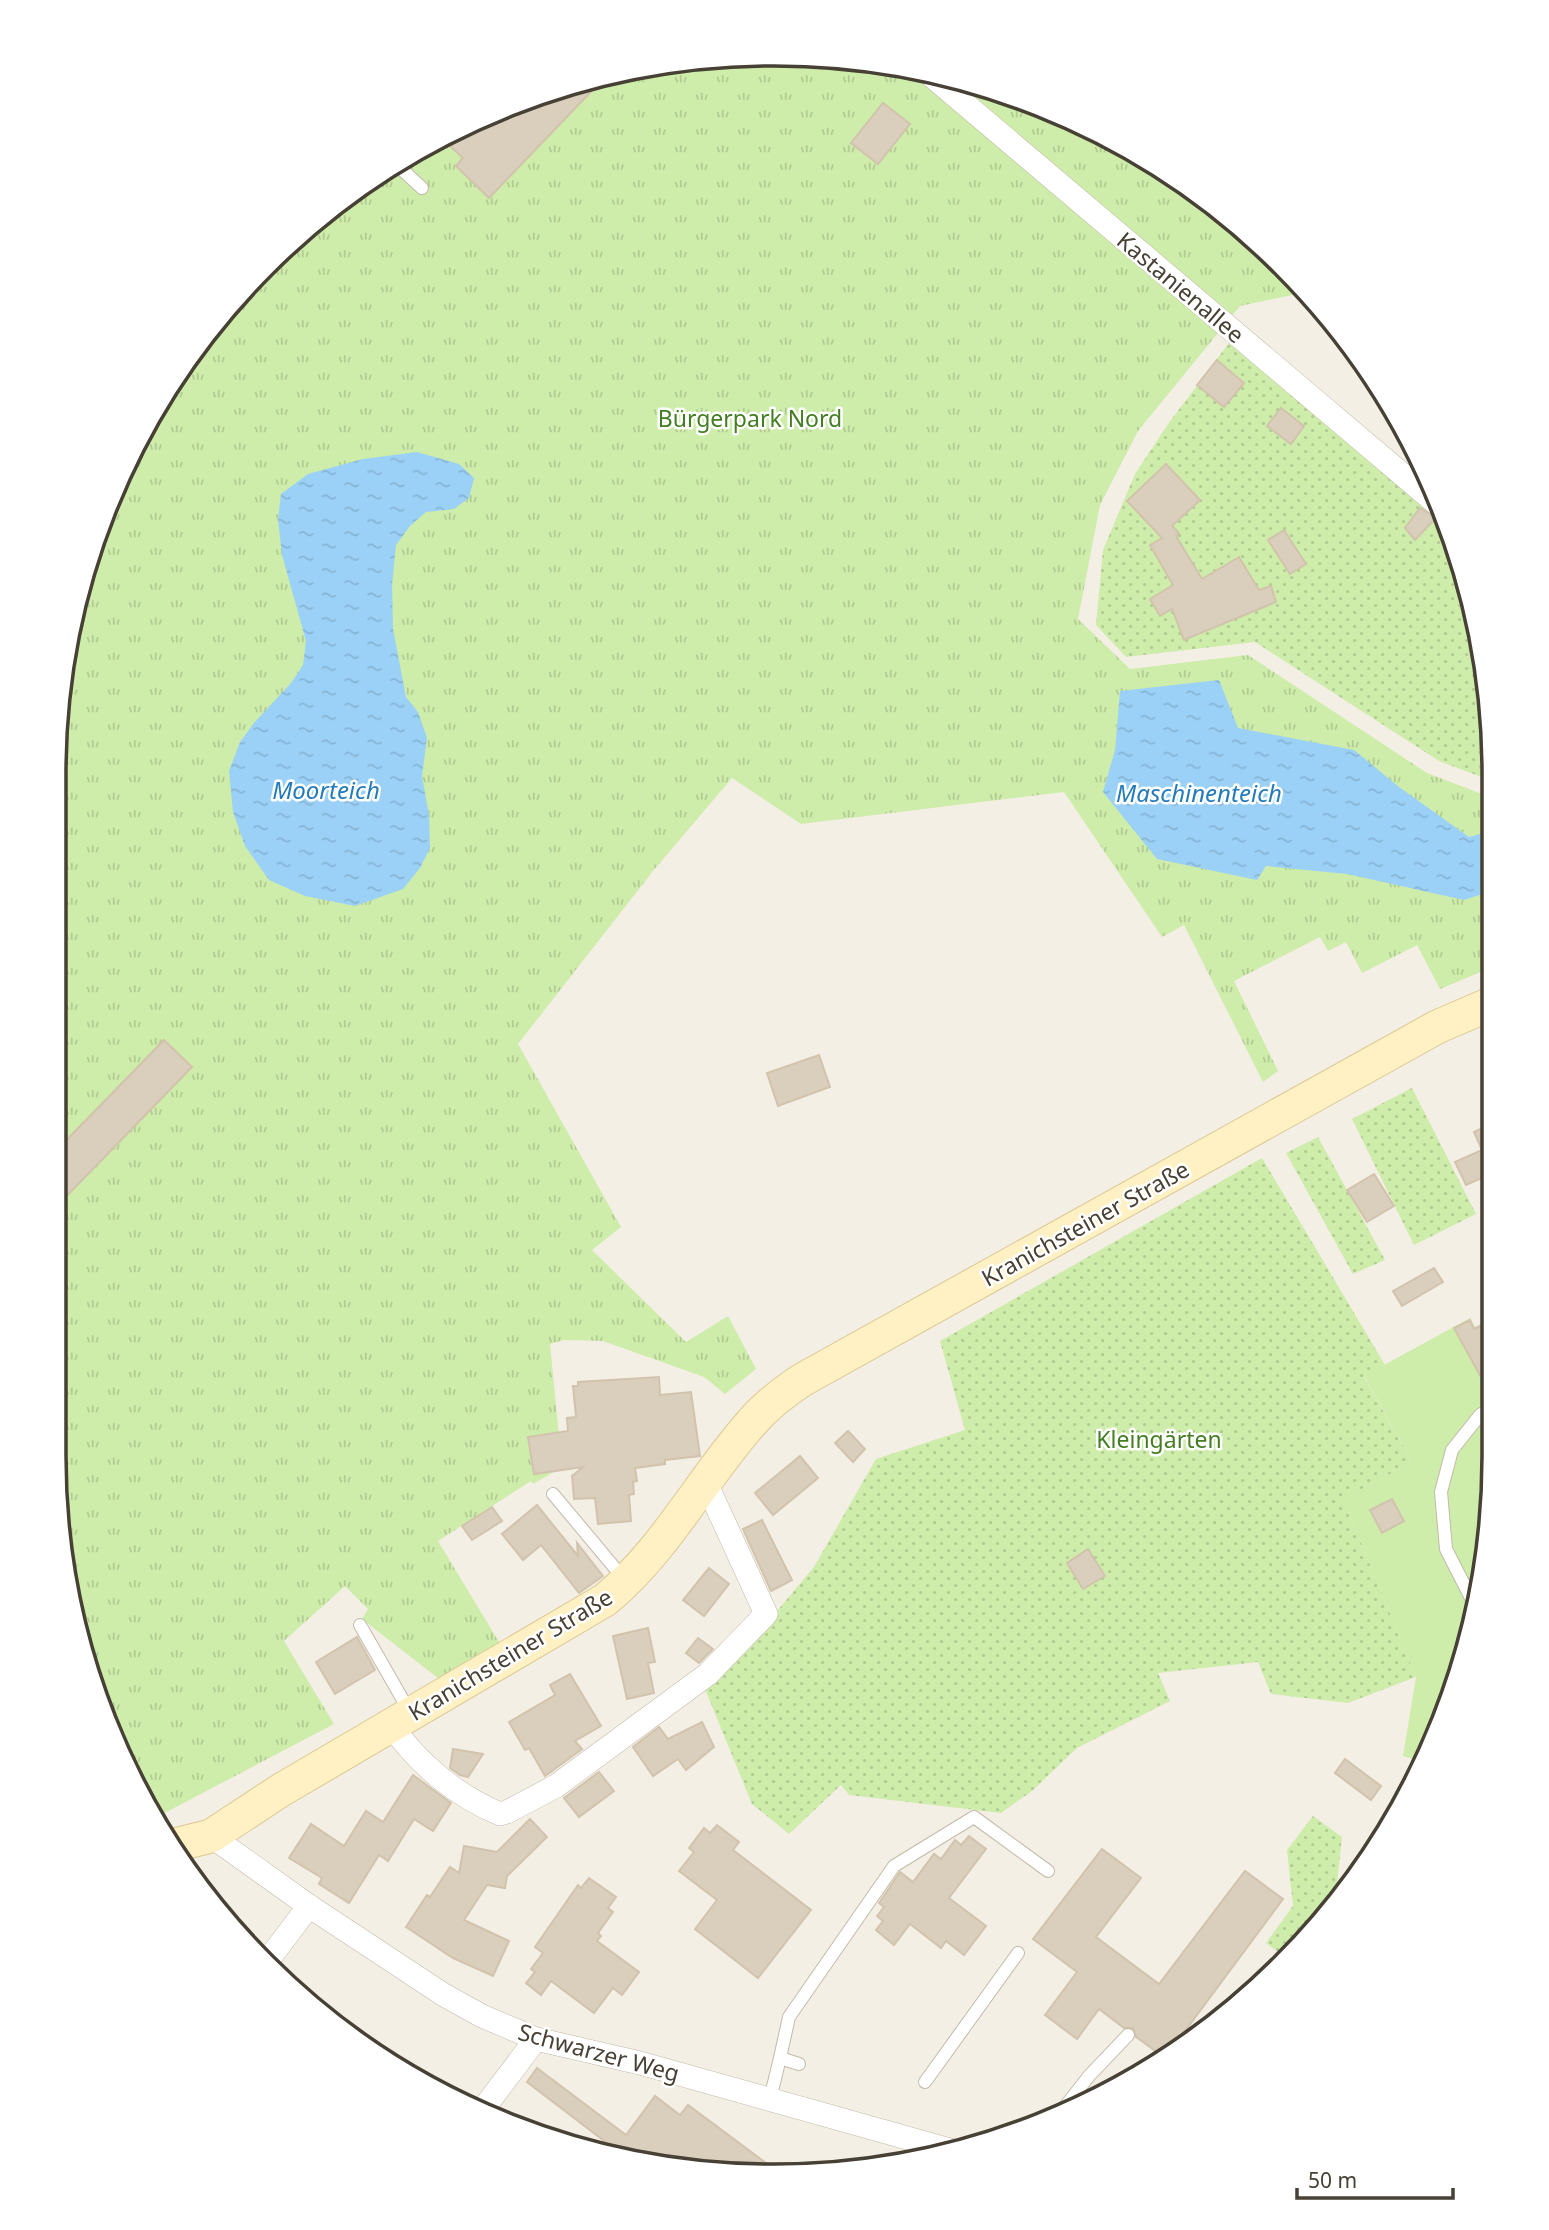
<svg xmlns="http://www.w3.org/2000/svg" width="1549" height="2230" viewBox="0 0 1549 2230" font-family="'Noto Sans',sans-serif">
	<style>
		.grass { fill: #ceecaa }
		.park { fill: url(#park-tufts) }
		.garden { fill: url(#garden-dots) }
		.water { fill: url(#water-ripples) }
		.building { fill: #dacebc; stroke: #d2c3ac; stroke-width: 2 }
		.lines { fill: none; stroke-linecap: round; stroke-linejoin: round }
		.service-casing { stroke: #c3baa9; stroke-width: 14 }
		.minor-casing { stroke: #c3baa9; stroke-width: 24 }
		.secondary-casing { stroke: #dcc892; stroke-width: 35 }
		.service { stroke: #fff; stroke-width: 12 }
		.minor { stroke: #fff; stroke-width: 23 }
		.secondary { stroke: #fff1c4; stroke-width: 33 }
		.labels { text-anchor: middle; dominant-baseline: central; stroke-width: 5; stroke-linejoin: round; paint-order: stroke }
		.street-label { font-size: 23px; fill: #474034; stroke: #fff }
		.park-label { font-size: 23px; fill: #447e22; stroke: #fff }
		.water-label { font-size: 24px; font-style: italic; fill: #247bbc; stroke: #fff }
		.rim { fill: none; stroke: #474034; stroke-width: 3.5 }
	</style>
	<defs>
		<pattern id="park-tufts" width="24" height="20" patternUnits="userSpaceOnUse" patternTransform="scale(1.75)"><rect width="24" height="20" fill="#ceecaa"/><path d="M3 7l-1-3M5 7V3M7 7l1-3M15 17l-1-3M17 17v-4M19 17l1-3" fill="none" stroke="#b2cb93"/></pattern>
		<pattern id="garden-dots" width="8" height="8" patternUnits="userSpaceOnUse" patternTransform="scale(1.75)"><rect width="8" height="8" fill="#ceecaa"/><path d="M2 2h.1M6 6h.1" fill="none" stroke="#b2cb93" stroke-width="1.8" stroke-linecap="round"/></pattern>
		<pattern id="water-ripples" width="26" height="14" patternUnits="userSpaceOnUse" patternTransform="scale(1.75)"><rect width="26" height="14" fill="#9bd1f7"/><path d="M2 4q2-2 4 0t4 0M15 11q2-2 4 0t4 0" fill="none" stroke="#87b4d4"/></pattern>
	</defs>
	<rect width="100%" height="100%" fill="#f4efe5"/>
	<!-- grass -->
	<polygon class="grass" points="1470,1318 1495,1362 1495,1456 1481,1596 1440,1731 1423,1762 1403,1756 1416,1677 1343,1499 1412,1462 1364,1376"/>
	<!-- park -->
	<polygon class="park" points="775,54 915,68 1050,109 1175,176 1284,265 1306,292 1240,306 1138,431 1100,505 1078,619 1130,669 1248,655 1427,773 1495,799 1495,966 1440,989 1417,945 1362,973 1346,942 1328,951 1320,937 1234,981 1278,1071 1263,1082 1184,925 1162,937 1064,792 801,824 732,778 653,871 518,1044 621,1227 592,1250 686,1342 728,1316 756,1369 725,1394 704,1377 603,1341 564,1340 550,1344 562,1467 533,1484 531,1481 438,1541 502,1647 443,1682 362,1619 368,1609 345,1586 284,1641 334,1724 155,1818 109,1731 79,1642 54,1455 54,774 68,634 129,456 203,336 265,265 375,175 499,109 634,68"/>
	<!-- garden -->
	<g class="garden">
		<polygon points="1232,339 1441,518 1481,634 1495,782 1439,761 1255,642 1126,657 1096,625 1103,550 1135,474 1168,424"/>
		<polygon points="1412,1088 1476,1214 1414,1245 1352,1119"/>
		<polygon points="1318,1137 1385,1260 1353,1274 1286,1153"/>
		<polygon points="1262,1158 1385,1365 1364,1377 1412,1462 1343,1499 1416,1677 1348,1703 1271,1694 1258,1662 1158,1673 1170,1701 1077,1748 1032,1791 1001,1813 849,1795 841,1785 789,1834 752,1804 705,1689 730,1667 814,1567 876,1459 965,1430 940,1341"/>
		<polygon points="1313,1816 1342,1837 1335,1903 1288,1959 1266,1943 1293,1906 1287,1850"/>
	</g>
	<!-- water -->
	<g class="water">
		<polygon points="417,452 459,464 474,478 469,498 454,509 426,512 410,526 396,545 392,585 393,629 406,697 418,712 427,738 422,776 429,815 430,848 420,868 403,889 355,906 305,896 269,880 245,846 233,812 229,771 240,742 254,723 291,683 303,665 306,641 282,555 278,519 281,494 308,474 363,459"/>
		<polygon points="1219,680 1238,728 1354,750 1399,787 1469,837 1495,830 1495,890 1464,900 1347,874 1266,866 1257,880 1157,859 1103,792 1115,750 1120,691"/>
	</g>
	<!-- building -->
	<g class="building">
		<polygon points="605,77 489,198 456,166 463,158 451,147 455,142 449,136 499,109"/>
		<polygon points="883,103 910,124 878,164 851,143"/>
		<polygon points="1217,360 1244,383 1224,407 1197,385"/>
		<polygon points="1281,408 1304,426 1291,444 1267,426"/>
		<polygon points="1166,464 1200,500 1172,526 1179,533 1176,536 1202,579 1239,557 1259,590 1271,586 1276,602 1184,640 1172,609 1160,616 1150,599 1173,585 1150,545 1162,538 1127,501"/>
		<polygon points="1420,508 1436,518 1415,540 1405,528"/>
		<polygon points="1284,530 1306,564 1290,574 1268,540"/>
		<polygon points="164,1040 192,1067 54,1209 54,1153"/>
		<polygon points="819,1055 830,1087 778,1106 767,1073"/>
		<polygon points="1495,1122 1495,1177 1493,1173 1466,1185 1455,1162 1482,1150 1474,1132"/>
		<polygon points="1374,1174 1394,1206 1367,1222 1347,1190"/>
		<polygon points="1434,1268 1443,1282 1402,1306 1393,1291"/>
		<polygon points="1495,1318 1495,1347 1487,1352 1495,1367 1495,1372 1482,1379 1454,1328 1470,1320 1474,1329"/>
		<polygon points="659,1377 660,1395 691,1392 700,1456 665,1460 665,1464 635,1468 637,1481 633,1482 634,1494 629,1495 631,1521 598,1524 595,1498 574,1499 572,1476 583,1467 534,1474 528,1437 568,1431 567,1418 576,1417 573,1386 578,1386 578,1382"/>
		<polygon points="848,1431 865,1449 853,1462 835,1443"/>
		<polygon points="800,1456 818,1478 773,1515 755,1493"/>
		<polygon points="1392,1499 1404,1521 1382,1533 1370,1510"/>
		<polygon points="537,1505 578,1556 577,1543 603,1576 579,1593 541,1545 523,1560 502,1534"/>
		<polygon points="492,1507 502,1521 472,1540 462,1526"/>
		<polygon points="762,1520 792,1580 771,1591 743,1529"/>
		<polygon points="1088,1549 1105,1576 1083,1589 1067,1563"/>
		<polygon points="709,1568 729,1584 704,1616 683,1600"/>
		<polygon points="648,1628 655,1662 648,1663 654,1693 627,1699 613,1636"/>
		<polygon points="357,1637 375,1670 335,1694 316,1662"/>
		<polygon points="698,1638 713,1649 699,1663 686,1653"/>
		<polygon points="570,1674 601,1726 575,1741 582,1749 545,1776 529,1748 525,1750 509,1722 555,1695 550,1685"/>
		<polygon points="702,1722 714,1747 686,1770 678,1759 653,1776 633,1747 659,1727 668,1739"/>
		<polygon points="453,1749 483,1754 468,1777 460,1775 450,1768"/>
		<polygon points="1345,1759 1381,1786 1371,1800 1335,1773"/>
		<polygon points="599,1772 614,1791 579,1817 564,1798"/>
		<polygon points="413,1775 451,1803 433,1831 414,1819 388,1861 379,1855 349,1903 319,1884 322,1878 289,1858 311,1824 344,1846 366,1811 383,1822"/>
		<polygon points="530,1819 547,1837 507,1876 505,1888 487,1885 464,1920 509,1941 493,1976 453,1958 406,1927 427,1895 430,1897 450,1867 459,1873 464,1846 497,1852"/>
		<polygon points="717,1825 739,1842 733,1850 811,1910 758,1978 695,1929 717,1900 679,1871 694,1852 689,1848 704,1828 710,1833"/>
		<polygon points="969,1836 986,1849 949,1898 986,1926 964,1955 946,1941 941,1948 910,1924 894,1945 876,1930 883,1921 877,1916 884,1907 879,1903 900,1872 913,1882 934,1854 941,1859 955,1840 961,1845"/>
		<polygon points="1102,1849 1141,1878 1096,1937 1159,1984 1245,1871 1283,1899 1165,2058 1136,2037 1133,2028 1124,2028 1099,2009 1077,2039 1045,2015 1077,1972 1033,1939"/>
		<polygon points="589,1878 616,1897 608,1908 613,1912 598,1933 601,1936 597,1941 639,1972 622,1995 613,1988 594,2013 551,1981 541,1995 526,1983 535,1972 531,1969 543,1953 535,1947 578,1885 581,1888"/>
		<polygon points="537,2068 626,2135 655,2096 680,2115 688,2105 782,2175 681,2170 620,2153 527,2082"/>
	</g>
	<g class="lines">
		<defs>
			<g id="service">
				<polyline points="396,164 422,188"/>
				<polyline points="553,1494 624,1579"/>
				<polyline points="1473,1602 1446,1549 1441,1492 1452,1450 1480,1415 1495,1405"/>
				<polyline points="360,1625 411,1714"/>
				<polyline points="780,2058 789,2017 894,1866 974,1817 1048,1871"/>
				<polyline points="925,2082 1018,1953"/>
				<polyline points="770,2099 780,2058 799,2064"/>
				<polyline points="1060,2113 1089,2076 1128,2035"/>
			</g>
			<g id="minor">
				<polyline points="926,71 1436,503"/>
				<path d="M392 1726C418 1764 457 1796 500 1814L507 1812 556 1786 708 1674 766 1614 706 1483"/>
				<polyline points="211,1836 309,1906 444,1995 482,2016 536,2039 640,2063 950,2150"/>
				<polyline points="268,1960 309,1906"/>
				<polyline points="481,2112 536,2039"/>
			</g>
			<path id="secondary" d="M171 1846 211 1836 281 1790 605 1600C666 1550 701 1479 753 1421 767 1405 784 1392 802 1380L1437 1027 1495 1002"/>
		</defs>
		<!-- service casing -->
		<use href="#service" class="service-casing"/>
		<!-- minor casing -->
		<use href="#minor" class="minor-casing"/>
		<!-- secondary casing -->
		<use href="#secondary" class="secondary-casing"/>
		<!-- service -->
		<use href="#service" class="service"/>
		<!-- minor -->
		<use href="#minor" class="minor"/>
		<!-- secondary -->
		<use href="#secondary" class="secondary"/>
	</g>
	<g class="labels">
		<!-- street labels -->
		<g class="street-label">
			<text transform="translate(1181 287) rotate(40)">Kastanienallee</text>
			<text transform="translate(1085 1223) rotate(-29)">Kranichsteiner Straße</text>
			<text transform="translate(510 1654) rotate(-31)">Kranichsteiner Straße</text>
			<text transform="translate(599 2052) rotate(15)">Schwarzer Weg</text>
		</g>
		<!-- park labels -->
		<g class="park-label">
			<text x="750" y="418">Bürgerpark Nord</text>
			<text x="1159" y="1439">Kleingärten</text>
		</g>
		<!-- water labels -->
		<g class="water-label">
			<text x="326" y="789">Moorteich</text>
			<text x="1199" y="792">Maschinenteich</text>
		</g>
	</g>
	<!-- crop -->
	<path d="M0 0H1549V2230H0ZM774 66H774A708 708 0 0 1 1482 774V1456A708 708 0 0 1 774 2164H774A708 708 0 0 1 66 1456V774A708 708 0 0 1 774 66Z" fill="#fff" fill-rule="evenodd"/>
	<path class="rim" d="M774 66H774A708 708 0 0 1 1482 774V1456A708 708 0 0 1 774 2164H774A708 708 0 0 1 66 1456V774A708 708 0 0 1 774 66Z"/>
	<!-- scale -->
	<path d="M1297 2188v10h156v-10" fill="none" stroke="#474034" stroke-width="3.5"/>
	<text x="1308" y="2188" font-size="21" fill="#474034" stroke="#ffffff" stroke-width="5" paint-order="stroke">50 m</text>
</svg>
